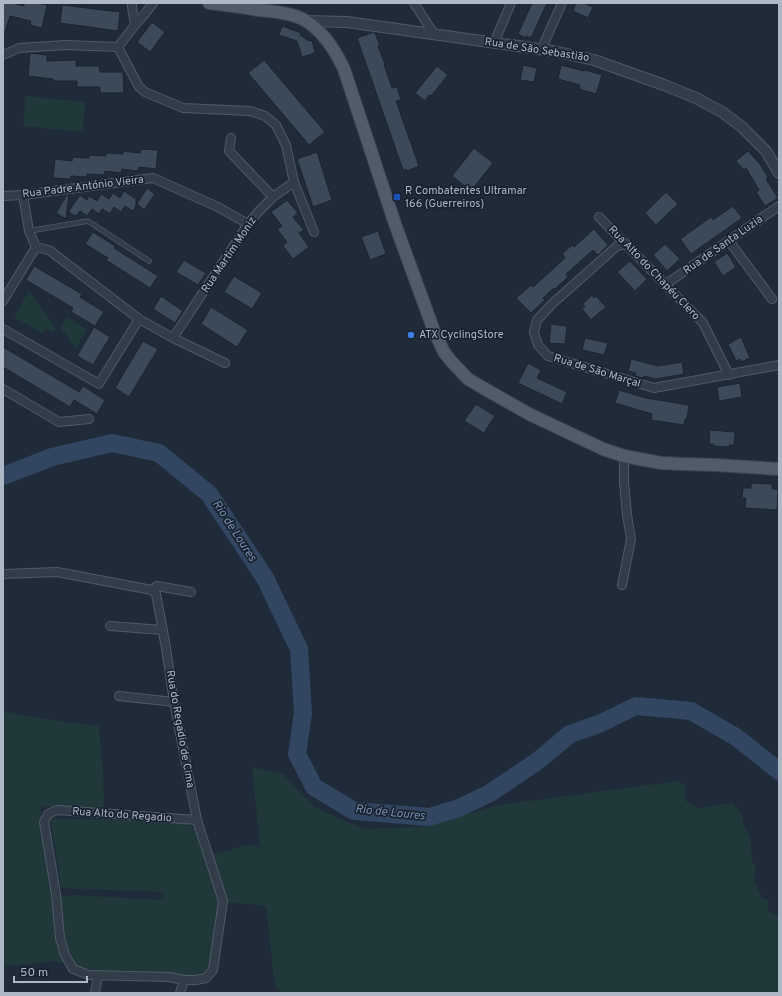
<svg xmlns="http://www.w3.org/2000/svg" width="782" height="996" viewBox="0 0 782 996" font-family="Overpass,sans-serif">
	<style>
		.green { fill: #21383a }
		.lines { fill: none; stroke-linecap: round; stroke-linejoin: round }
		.river { stroke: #324662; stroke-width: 18 }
		.building { fill: #3b4959; stroke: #1b2430 }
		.service-casing { stroke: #505a67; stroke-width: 5.5 }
		.minor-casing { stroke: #505a67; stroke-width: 10 }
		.tertiary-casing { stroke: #505a67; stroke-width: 12 }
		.primary-casing { stroke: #3c4653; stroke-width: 14 }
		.service { stroke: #333c49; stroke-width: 4 }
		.minor { stroke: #333c49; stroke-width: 8 }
		.tertiary { stroke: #333c49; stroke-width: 10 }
		.primary { stroke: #515b6a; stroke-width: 12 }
		.transit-dot { fill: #1a4fb4; stroke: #19222e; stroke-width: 1.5 }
		.shop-dot { fill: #3f7fe0; stroke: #19222e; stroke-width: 1.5 }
		.labels { text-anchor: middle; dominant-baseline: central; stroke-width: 3.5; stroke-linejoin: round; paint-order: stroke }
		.street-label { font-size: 11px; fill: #adb7c6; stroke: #19222e }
		.poi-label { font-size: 11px; fill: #adb7c6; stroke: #19222e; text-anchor: start }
		.water-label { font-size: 12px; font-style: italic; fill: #748eb0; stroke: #19222e }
	</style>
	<rect width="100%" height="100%" fill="#1f2b39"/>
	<!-- green -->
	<g class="green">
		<polygon points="26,96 85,102 83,132 23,126"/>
		<polygon points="29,291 56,329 54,332 46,328 43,334 14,317"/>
		<polygon points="68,317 87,329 76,349 61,328"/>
		<path d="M3 711 37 718 99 726 103 770 104 811 41 806V815L54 898 72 895 163 900 164 892 63 888 61 887 50 818 139 820 185 823 197 829 213 854 248 845 260 847 252 767 283 774 314 807 364 829 423 827 499 805 679 781 686 786 684 793 686 801 698 808 733 803 742 815 743 824 750 836 752 861 756 866 754 879 761 897 769 900V903L767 905C769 912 771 915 779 915V993H285L275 988 266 906 226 902 211 970 199 977 103 972 53 961 3 967Z"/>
	</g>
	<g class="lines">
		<!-- river -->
		<polyline class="river" points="3,476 52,457 112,443 159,453 209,494 265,578 299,649 303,713 297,754 314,787 354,811 429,817 459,808 490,793 539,760 570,734 599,724 636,706 691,711 736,737 779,771"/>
	</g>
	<!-- building -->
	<g class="building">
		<polygon points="3,3 12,3 24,6 24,3 36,3 47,5 42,28 30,25 31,21 10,16 5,32 3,32"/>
		<polygon points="532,3 547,3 531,38 527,36 526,38 518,34"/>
		<polygon points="576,3 584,3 593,7 588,18 573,11"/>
		<polygon points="62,5 120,12 118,31 60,23"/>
		<polygon points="152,22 165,32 150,52 137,42"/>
		<polygon points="282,26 301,33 300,35 309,41 312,40 315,53 302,57 297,41 279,35"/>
		<polygon points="374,32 375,33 380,46 378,46 385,64 384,64 392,88 397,87 401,100 396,101 419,166 407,171 406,169 403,170 357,38"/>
		<polygon points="30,53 47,55 47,61 76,60 76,66 99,66 100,72 123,72 124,93 100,93 100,87 77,87 77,81 53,81 53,79 28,76"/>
		<polygon points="264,60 325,132 309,145 248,73"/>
		<polygon points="523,65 537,68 534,82 520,80"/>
		<polygon points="561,65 584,71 585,70 602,75 596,94 579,89 580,85 558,79"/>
		<polygon points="437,66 448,75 431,96 429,95 425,101 415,93"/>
		<polygon points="474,148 493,163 471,191 452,176"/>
		<polygon points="141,149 158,150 156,169 139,167 138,171 122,169 121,173 105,171 104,175 87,174 87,177 71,176 70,179 53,178 55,159 72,161 73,157 89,158 89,155 106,156 106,153 123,154 123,151 140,153"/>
		<polygon points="748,151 760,164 768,177 766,179 778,198 765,206 756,192 759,190 746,168 744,170 736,161"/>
		<polygon points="317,152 332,200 313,207 297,159"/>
		<polygon points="147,188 155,194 144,210 137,204"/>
		<polygon points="124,191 136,199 136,206 133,211 125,206 121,212 114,207 110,214 102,209 99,214 92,209 87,216 80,211 76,216 68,212 80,195 87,200 89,196 97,201 101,194 109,199 113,193 120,198"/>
		<polygon points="666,192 678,204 656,225 645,213"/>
		<polygon points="67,195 69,195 66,219 56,213"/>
		<polygon points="287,200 298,213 293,217 304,230 299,233 309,247 293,259 283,246 287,242 277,229 282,226 271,212"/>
		<polygon points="733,206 742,218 691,254 680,239 711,217 713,220"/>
		<polygon points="594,229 608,245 598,255 593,250 566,274 568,277 555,289 554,288 543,298 545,300 531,313 516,298 531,285 533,287 565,258 562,254 572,245 574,247"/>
		<polygon points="378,231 386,254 370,260 361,237"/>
		<polygon points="93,232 115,246 114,248 158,276 150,288 106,260 108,258 85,244"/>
		<polygon points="665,244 680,259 667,271 653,255"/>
		<polygon points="727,253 736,267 723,276 714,262"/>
		<polygon points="184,260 206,273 198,285 176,272"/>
		<polygon points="630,261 647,279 635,291 617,272"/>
		<polygon points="34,266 82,294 80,297 104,312 95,326 71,312 73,308 26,280"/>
		<polygon points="234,276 262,293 252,309 224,292"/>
		<polygon points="592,295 594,298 596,296 606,307 591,320 582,309 585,306 583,304"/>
		<polygon points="161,296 183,311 175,323 153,309"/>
		<polygon points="211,307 248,330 237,347 201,324"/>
		<polygon points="551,324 567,326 565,344 549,343"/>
		<polygon points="94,327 110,337 93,365 77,356"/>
		<polygon points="741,337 750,358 741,362 740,359 736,361 728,344 733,342 733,341"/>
		<polygon points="585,338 608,343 604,355 582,350"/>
		<polygon points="143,341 158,349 129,397 115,388"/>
		<polygon points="3,347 79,392 83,386 105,400 97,414 74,400 70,407 3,367"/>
		<polygon points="631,359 658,366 682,362 684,374 656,379 644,376 643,378 635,376 636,373 628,371"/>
		<polygon points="528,363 541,370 537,378 567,392 562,404 518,383"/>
		<polygon points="740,383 742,397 719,401 717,387"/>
		<polygon points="619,390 646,398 689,405 687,419 685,419 684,425 651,420 652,414 615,403"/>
		<polygon points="476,404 495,416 484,433 464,421"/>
		<polygon points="710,430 735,432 734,445 729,445 729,447 713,446 714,444 709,444"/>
		<polygon points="751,483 772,484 772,489 778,489 777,510 745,508 746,498 742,498 743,488 751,488"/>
	</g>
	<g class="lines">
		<defs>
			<polyline id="service" points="29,231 88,221 149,261"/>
			<g id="minor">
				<polyline points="132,3 132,7 135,25"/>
				<polyline points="414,3 434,34"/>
				<polyline points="494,43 511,3"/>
				<polyline points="118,47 139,87 145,92 183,108 250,111 265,116 276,125 286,145 294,182 314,232"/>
				<polyline points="541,50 562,3"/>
				<polyline points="3,55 19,48 65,45 118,47 135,25 144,15 153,3"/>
				<polyline points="231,138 229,151 273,197"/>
				<polyline points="23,195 29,231 36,247 49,250 139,319 173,338 225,363"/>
				<polyline points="3,196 23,195 153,178 218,207 248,224"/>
				<polyline points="599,217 703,323 729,375"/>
				<polyline points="729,241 772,299"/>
				<polyline points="626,244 617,246 552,304 537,320 534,332 538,345 548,356 654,388 779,365"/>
				<polyline points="666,284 779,206"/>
				<polyline points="3,301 36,247"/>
				<polyline points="3,329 99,384 139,319"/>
				<polyline points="173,338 248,224 259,211 273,197 294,182"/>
				<polyline points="3,389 59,422 89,419"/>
				<polyline points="3,574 57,572 152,590 156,594 166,648 174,702 197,820 223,901 213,970 206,978 196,980 184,980 180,993"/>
				<polyline points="622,585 631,539 627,515 624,482 624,456"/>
				<polyline points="152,590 157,586 191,592"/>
				<polyline points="110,626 163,630"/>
				<polyline points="119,696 174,702"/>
				<polyline points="184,980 169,977 89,975 73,969 65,955 60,938 56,894 44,822 48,814 57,810 197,820"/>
				<polyline points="95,993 98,976"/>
			</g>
			<polyline id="tertiary" points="305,21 347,22 397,29 553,51 594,60 664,85 696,98 722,112 742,127 766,151 779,173"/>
			<path id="primary" d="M209 3C225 5 242 7 258 10 272 11 294 13 306 21 324 32 335 50 344 69L395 224 434 331 444 352 451 361 468 379 485 389 529 414 603 449 624 456 661 463 683 464 716 465 779 469"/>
		</defs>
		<!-- service casing -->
		<use href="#service" class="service-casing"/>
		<!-- minor casing -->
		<use href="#minor" class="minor-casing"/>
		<!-- tertiary casing -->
		<use href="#tertiary" class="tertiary-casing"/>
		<!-- primary casing -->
		<use href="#primary" class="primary-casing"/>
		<!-- service -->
		<use href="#service" class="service"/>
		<!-- minor -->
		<use href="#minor" class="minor"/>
		<!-- tertiary -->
		<use href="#tertiary" class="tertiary"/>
		<!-- primary -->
		<use href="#primary" class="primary"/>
	</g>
	<!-- markers -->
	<rect class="transit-dot" x="393" y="193" width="8" height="8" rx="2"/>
	<circle class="shop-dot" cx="411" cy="335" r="4"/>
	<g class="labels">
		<!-- street labels -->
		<g class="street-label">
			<text transform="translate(537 50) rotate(9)">Rua de São Sebastião</text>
			<text transform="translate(83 187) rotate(-7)">Rua Padre António Vieira</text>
			<text transform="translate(723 245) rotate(-35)">Rua de Santa Luzia</text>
			<text transform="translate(229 255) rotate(-56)">Rua Martim Moniz</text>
			<text transform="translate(654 273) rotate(46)">Rua Alto do Chapéu Clero</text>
			<text transform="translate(597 371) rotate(17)">Rua de São Marçal</text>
			<text transform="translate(180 729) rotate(80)">Rua do Regadio de Cima</text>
			<text transform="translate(122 815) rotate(4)">Rua Alto do Regadio</text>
		</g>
		<!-- poi labels -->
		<g class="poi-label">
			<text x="405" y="191">R Combatentes Ultramar<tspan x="405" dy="13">166 (Guerreiros)</tspan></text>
			<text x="419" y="335">ATX CyclingStore</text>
		</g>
		<!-- water labels -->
		<g class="water-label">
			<text transform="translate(234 531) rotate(57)">Rio de Loures</text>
			<text transform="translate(390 813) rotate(6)">Rio de Loures</text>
		</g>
	</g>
	<!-- border -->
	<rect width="782" height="996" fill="none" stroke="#adb7c6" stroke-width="8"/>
	<!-- scale -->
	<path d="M14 976v6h73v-6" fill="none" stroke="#adb7c6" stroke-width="2"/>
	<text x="20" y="976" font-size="12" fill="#adb7c6" stroke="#19222e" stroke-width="3" paint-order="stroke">50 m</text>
</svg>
